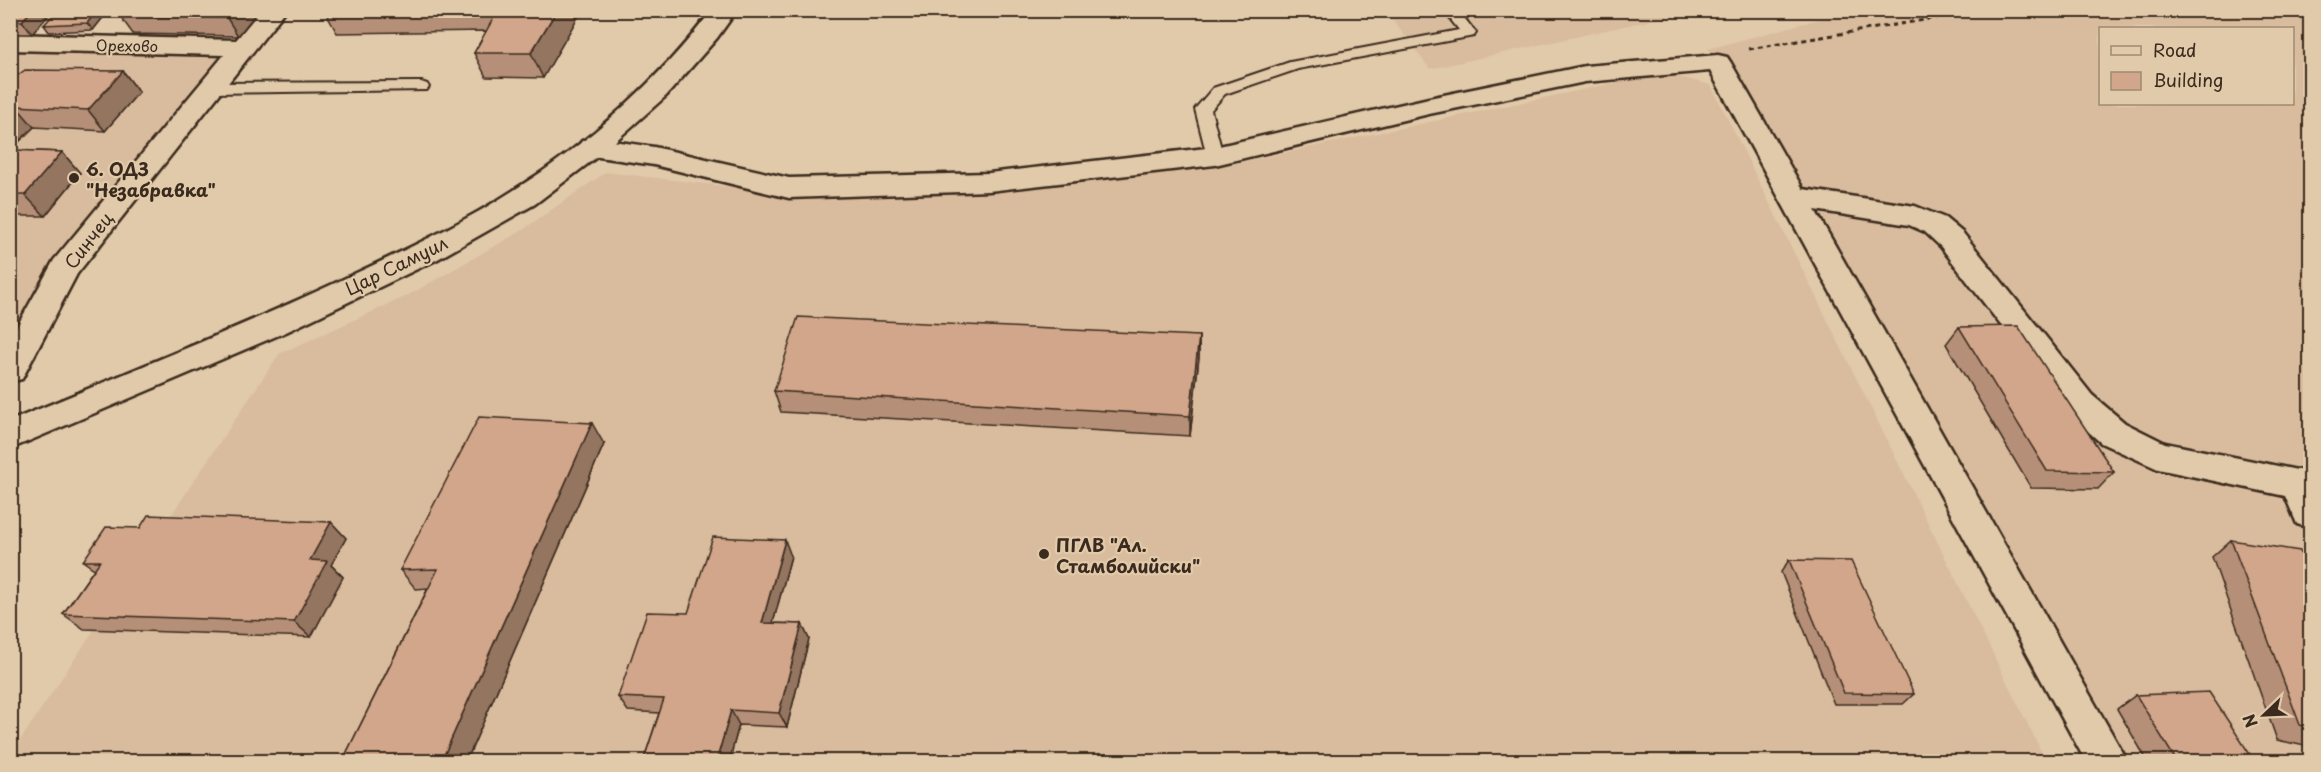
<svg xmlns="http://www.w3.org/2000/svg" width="2321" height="772" viewBox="0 0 2321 772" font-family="'Playpen Sans',sans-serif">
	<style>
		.built { fill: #d9bc9d; fill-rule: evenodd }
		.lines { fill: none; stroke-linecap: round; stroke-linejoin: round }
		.service-casing { stroke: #3b2a1e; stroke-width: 4 }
		.minor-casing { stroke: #3b2a1e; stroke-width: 5 }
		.tertiary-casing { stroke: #3b2a1e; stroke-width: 5 }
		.path { stroke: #3b2a1e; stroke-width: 3; stroke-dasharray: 5 4; stroke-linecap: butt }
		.service { fill: #e1caaa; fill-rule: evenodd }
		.minor { fill: #e1caaa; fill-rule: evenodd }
		.tertiary { fill: #e1caaa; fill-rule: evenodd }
		.wall { fill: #b58f77; stroke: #3b2a1e; stroke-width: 1.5 }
		.shaded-wall { fill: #937461; stroke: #3b2a1e; stroke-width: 1.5 }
		.building { fill: #d2a68a; stroke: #3b2a1e; stroke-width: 1.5 }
		.poi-dot { fill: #3b2a1e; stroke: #e1caaa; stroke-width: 2 }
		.labels { text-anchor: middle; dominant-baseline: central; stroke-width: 4.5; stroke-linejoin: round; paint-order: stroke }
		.far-street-label { font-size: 15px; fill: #3b2a1e; stroke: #e1caaa }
		.poi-label { font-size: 18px; font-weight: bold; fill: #3b2a1e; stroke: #e1caaa; text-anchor: start }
		.street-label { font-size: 18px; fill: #3b2a1e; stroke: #e1caaa }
	</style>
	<rect width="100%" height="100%" fill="#e1caaa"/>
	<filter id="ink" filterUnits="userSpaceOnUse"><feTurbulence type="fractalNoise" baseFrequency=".0167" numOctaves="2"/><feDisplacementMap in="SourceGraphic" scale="12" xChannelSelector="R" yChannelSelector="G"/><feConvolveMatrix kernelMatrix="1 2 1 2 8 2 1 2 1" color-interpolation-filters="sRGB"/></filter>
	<g filter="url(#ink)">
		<!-- built -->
		<g class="built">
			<path d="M2302 10 2310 13V761H2098L1708 49 1849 11ZM2100 28H2292V104H2100Z"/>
			<polygon points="1386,11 1693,11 1430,69"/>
			<polygon points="11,42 243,48 11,346"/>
			<polygon points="1647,76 1676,76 1711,85 2046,761 11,762 11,754 279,354 407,296 521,231 606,172 810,196 912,196 1207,169"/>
		</g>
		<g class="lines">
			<defs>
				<g id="service">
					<polygon points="1443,10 1458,10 1476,33 1474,36 1298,69 1225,94 1211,110 1223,156 1221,160 1209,160 1207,156 1195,109 1213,88 1290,62 1459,30"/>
					<polygon points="421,82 427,84 429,87 427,90 211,93 203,88 211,83"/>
				</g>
				<g id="minor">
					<polygon points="261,10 286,10 77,274 22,379 10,382 10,339 54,260 224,55 10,50 10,34 236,40"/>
					<polygon points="1718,55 1727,57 1731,63 1803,189 1915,206 1945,218 1963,233 2092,395 2125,423 2165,443 2297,470 2310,470 2310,528 2297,524 2285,496 2158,469 2101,443 2068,413 1941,247 1925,232 1909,225 1815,210 2128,762 2086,762 1710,71 1585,82 1429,114 1215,165 989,191 789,198 654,165 592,156 582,153 578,147 582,141 592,138 654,147 789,178 989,173 1215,147 1429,98 1585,66"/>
				</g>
				<path id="tertiary" d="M712 10H737L717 38 666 96 602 153 535 204 436 260 286 332 10 449V421C118 376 227 333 333 284 394 255 457 227 514 190 587 145 660 79 712 10Z"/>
			</defs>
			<!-- service casing -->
			<use href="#service" class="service-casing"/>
			<!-- minor casing -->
			<use href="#minor" class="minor-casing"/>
			<!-- tertiary casing -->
			<use href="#tertiary" class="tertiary-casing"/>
			<!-- path -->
			<polyline class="path" points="1749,49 1985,10"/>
			<!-- service -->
			<use href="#service" class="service"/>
			<!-- minor -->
			<use href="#minor" class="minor"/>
			<!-- tertiary -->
			<use href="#tertiary" class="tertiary"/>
		</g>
		<!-- wall -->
		<g class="wall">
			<polygon points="10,10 53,10 32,34 10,34"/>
			<polygon points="109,10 93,30 49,32 44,25"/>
			<polygon points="259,10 238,36 133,34 120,16"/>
			<polygon points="324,10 582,10 543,78 486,77 474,53 487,31 337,33"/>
			<polygon points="123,71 139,92 105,131 34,127 11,150 62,152 80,173 45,216 10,216 10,81"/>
			<polygon points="1959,327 2114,472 2098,489 2031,488 1946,344"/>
			<polygon points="1199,336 1199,357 1190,436 781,412 774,391"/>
			<polygon points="604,444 466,762 342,762 428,588 416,589 400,570"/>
			<polygon points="331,522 346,538 331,565 343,577 311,637 84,629 63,614 94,569 83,561 140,528"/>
			<polygon points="2231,540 2310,576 2310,747 2277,740 2212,557"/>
			<polygon points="791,556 773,623 802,624 809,639 787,727 739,725 729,762 643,762 659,713 628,711 618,697 688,613"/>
			<polygon points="1789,560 1914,694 1903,704 1834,704 1781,572"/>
			<polygon points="2136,695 2255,762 2148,762 2117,709"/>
		</g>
		<!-- shaded-wall -->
		<g class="shaded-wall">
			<polygon points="32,10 53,10 32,34 22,21"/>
			<polygon points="98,10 109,10 93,30 87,23"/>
			<polygon points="233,10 259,10 238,36 227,18"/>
			<polygon points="557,10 582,10 543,78 531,53"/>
			<polygon points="123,71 139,92 105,131 88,110"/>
			<polygon points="16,106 34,127 10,150 10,111"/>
			<polygon points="62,152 80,173 45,216 25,195"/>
			<polygon points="1199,336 1199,357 1190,436 1190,416"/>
			<polygon points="592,423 604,444 466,762 441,762"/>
			<polygon points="331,522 346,538 331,565 343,577 311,637 294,622 310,560"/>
			<polygon points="785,540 791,556 769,638 762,623"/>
			<polygon points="802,624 809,639 787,727 779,713"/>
			<polygon points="731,710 739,725 729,762 716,762"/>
		</g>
		<!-- building -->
		<g class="building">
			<polygon points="10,10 32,10 22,21 10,21"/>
			<polygon points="57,10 98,10 87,23 44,25"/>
			<polygon points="125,10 233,10 227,18 120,16"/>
			<polygon points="498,10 557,10 531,53 474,53"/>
			<polygon points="25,70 123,71 88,110 16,106 10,111 10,81"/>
			<polygon points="10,150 62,152 25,195 10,195"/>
			<polygon points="798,317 1199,336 1190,416 774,391"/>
			<polygon points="2018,326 2114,472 2047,471 1959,327"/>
			<polygon points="479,417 592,423 441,762 342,762 438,569 400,570"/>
			<polygon points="148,515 331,522 310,560 327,561 294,622 63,614 100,561 83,561 106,527 140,528"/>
			<polygon points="713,537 785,540 762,623 802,624 779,713 731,710 716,762 643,762 664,699 618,697 647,612 688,613"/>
			<polygon points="2231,540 2300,551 2310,576 2310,728 2300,725"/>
			<polygon points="1789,560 1851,561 1914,694 1844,693"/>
			<polygon points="2209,692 2255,762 2177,762 2136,695"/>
		</g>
	</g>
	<!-- markers -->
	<g class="poi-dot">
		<circle cx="74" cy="178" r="6"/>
		<circle cx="1044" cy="554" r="6"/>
	</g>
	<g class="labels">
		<!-- far-street labels -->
		<g class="far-street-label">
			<text transform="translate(127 45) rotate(1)">Орехово</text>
		</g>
		<!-- poi labels -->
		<g class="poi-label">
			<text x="86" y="168">6. ОДЗ<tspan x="86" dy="21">"Незабравка"</tspan></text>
			<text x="1056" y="544">ПГЛВ "Ал.<tspan x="1056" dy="21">Стамболийски"</tspan></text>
		</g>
		<!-- street labels -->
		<g class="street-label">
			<text transform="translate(88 240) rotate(-52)">Синчец</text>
			<text transform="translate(396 265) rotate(-26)">Цар Самуил</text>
		</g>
	</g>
	<!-- margin -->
	<rect width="2321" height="772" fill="none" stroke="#e1caaa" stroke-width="36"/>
	<rect x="18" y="18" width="2285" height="736" fill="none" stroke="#3b2a1e" stroke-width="2" filter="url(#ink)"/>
	<!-- legend -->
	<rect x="2099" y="27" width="195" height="78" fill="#e1caaa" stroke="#9f8a72" stroke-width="1.5"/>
	<rect x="2111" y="46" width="30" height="9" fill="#e1caaa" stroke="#9f8a72" stroke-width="1.5"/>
	<text x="2153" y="57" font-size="18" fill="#3b2a1e">Road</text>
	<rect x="2111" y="72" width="30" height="18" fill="#d2a68a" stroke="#9f8a72" stroke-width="1.5"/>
	<text x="2153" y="87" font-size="18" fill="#3b2a1e">Building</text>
	<!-- north arrow -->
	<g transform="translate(2264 715) rotate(247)" stroke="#e1caaa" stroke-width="4.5" paint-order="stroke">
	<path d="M0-4.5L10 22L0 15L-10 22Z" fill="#3b2a1e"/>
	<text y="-9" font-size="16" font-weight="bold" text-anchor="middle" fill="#3b2a1e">N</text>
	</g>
</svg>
